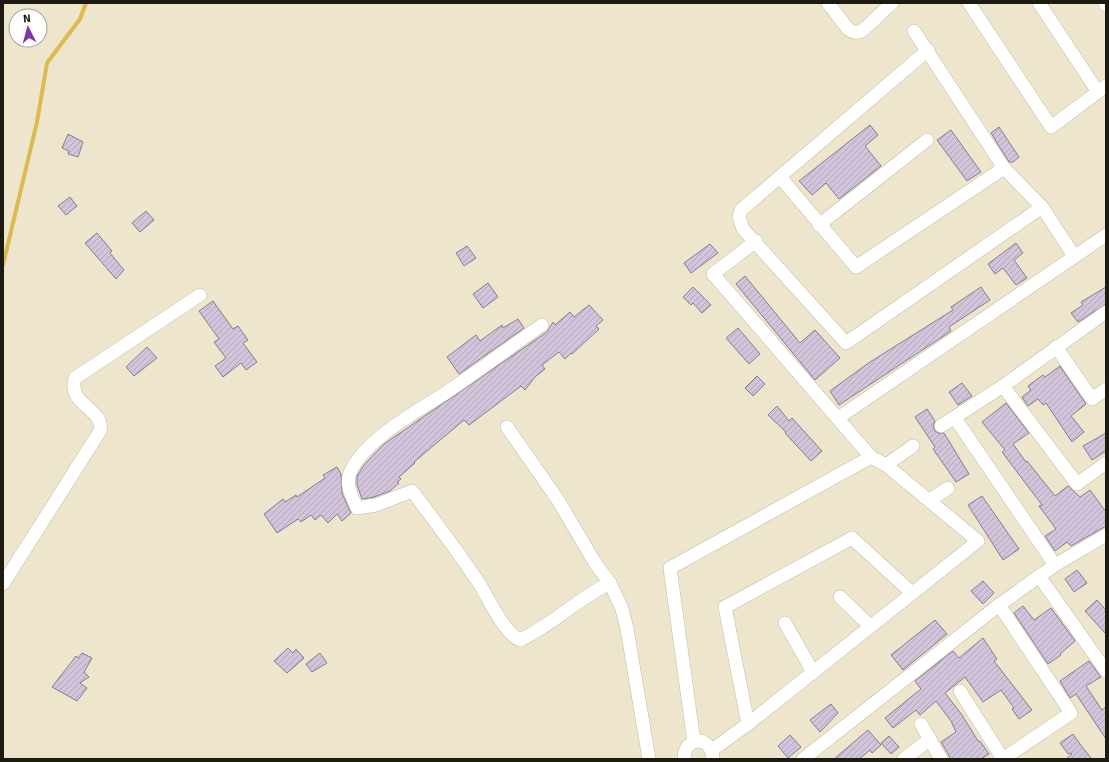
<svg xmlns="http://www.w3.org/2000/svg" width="1109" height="762" viewBox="0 0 1109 762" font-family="Signika,sans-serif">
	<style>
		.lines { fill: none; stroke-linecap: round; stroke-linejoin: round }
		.stream { stroke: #ddba51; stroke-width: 4 }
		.building { fill: url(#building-hatch); stroke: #877c91 }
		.minor-casing { stroke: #c2baa2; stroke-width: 14 }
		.minor { stroke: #fff; stroke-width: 13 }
	</style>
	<defs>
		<pattern id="building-hatch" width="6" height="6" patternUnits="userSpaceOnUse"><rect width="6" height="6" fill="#d1c4db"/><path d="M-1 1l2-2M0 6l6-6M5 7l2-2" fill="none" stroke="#b3a8bb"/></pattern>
	</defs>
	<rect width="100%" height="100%" fill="#eee5cd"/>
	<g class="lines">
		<!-- stream -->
		<polyline class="stream" points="3,265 37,122 47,63 80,19 86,3"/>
	</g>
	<!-- building -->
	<g class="building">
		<polygon points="870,125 878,135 865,146 881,166 839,199 826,183 812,195 799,181"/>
		<polygon points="999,127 1019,157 1013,162 1009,162 991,133"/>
		<polygon points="951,130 981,172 967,181 937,140"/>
		<polygon points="68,134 83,142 78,157 68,154 69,151 62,148"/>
		<polygon points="70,197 77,206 66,215 58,206"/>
		<polygon points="146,211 154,220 140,232 132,223"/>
		<polygon points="97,233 112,251 110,253 124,270 116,279 85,243"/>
		<polygon points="1016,243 1023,253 1014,260 1027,278 1016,285 1003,268 995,274 988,264"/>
		<polygon points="710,244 718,253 691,273 684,263"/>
		<polygon points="467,246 476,258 464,266 456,253"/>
		<polygon points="745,276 800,343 815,330 840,358 815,380 736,284"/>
		<polygon points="488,283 498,297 483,308 473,294"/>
		<polygon points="693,287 711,305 702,313 693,303 691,305 683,297"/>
		<polygon points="981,287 990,300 949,327 951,331 839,405 830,391 870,362 953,310 951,307"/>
		<polygon points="1106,287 1106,304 1078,322 1071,313 1083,305 1081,302"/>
		<polygon points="213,301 233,329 238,326 248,340 243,343 257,362 246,370 241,363 223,377 215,366 226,358 214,342 219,339 199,311"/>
		<polygon points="589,305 603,320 596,326 599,329 572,354 571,353 565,359 559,352 542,365 545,369 535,377 525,390 521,386 469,425 464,420 414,462 415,463 399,477 401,479 397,482 399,483 390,491 374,497 362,499 357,485 357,476 364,465 384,444 547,332 553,322 555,325 570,312 574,317"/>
		<polygon points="518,319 524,328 459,374 447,357 476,335 480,341 502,325 503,328"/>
		<polygon points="738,328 760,354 749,364 726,338"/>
		<polygon points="147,347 157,358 134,376 126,367"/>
		<polygon points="1060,366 1086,404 1071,416 1084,432 1072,442 1046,403 1043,405 1038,399 1028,406 1022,397 1031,390 1028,386 1043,375 1045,377"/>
		<polygon points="757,376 765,384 753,396 745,388"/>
		<polygon points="962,383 972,396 958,405 949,392"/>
		<polygon points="1006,403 1029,433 1013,444 1026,462 1027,461 1055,496 1068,486 1080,497 1090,490 1106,512 1106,526 1071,546 1067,542 1055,551 1045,536 1056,529 1039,506 1042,505 1002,452 1005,450 982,422"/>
		<polygon points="777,406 789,421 792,418 822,451 811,461 785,433 786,432 768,415"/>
		<polygon points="927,409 935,421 933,426 935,431 938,433 944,433 969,474 956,482 933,449 935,447 915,417"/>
		<polygon points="1106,433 1106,451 1092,460 1083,446"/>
		<polygon points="337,467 341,474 342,493 351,513 342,521 337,514 328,523 321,515 315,520 311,515 301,522 298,519 277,533 264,514 283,499 285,502 296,495 297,497 325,478 323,475"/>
		<polygon points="982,496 1019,549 1003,560 968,505"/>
		<polygon points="1077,570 1087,583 1074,592 1065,579"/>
		<polygon points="983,581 994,593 983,604 971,591"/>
		<polygon points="1097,600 1106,610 1106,634 1085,611"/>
		<polygon points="1023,606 1034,620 1051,608 1075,641 1060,654 1061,655 1048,664 1014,613"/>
		<polygon points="935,620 947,634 903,670 891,655"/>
		<polygon points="983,638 997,659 994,661 1032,710 1019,719 1012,709 1014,708 1001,690 983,702 965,677 945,693 962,715 978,741 980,741 989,754 981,759 951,759 941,742 956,732 951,721 936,701 920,715 916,710 893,728 885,718 921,689 915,681 953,651 959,658"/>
		<polygon points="288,648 293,653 296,649 304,658 287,673 274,661"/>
		<polygon points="82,653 92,658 84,672 89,677 80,683 87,688 77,701 52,687 76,656 78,658"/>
		<polygon points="320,653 327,663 312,672 306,664"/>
		<polygon points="1089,661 1101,677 1086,686 1102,710 1106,707 1106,739 1076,694 1070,698 1060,681"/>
		<polygon points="831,704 838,713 820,732 810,720"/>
		<polygon points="868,730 881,745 872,753 870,750 859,759 834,759"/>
		<polygon points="1073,734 1082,747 1092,759 1066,759 1072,754 1070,753 1068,754 1060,743"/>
		<polygon points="790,735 801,747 788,758 778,746"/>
		<polygon points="889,736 899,747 891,754 881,743"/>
	</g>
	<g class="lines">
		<defs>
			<g id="minor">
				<path d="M828 3 848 29C853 33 856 33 862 31L892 3"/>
				<polyline points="969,3 1051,127 1106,86"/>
				<polyline points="1039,3 1098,92"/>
				<polyline points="1105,3 1106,5"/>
				<polyline points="914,31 1004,168 1042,207 1074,256"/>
				<polyline points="928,50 741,210 739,217 743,229 846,343 1042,207"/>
				<polyline points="781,178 856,267 1004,168"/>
				<polyline points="819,225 927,140"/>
				<path d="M542 325C510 347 479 371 447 392 417 412 364 439 350 473 345 484 352 497 357 508L376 505 412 491C435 521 458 552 479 583 488 598 505 634 520 640 553 625 578 598 610 583L622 609 627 629 649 759"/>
				<polyline points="1056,347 1092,399 1106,389"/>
				<polyline points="1003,386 1077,484 1106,463"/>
				<polyline points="838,418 1106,235"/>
				<polyline points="955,418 1055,565"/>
				<polyline points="941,426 1003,386 1106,312"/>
				<polyline points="507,427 558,500 595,563 610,583"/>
				<polyline points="886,465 913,446"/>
				<polyline points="930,500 948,488"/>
				<polyline points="1039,576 1106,671"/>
				<path d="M3 584 100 431C105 408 67 406 75 378L200 295"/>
				<polyline points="840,597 870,626"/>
				<polyline points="999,605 1071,713 1003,759"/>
				<polyline points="785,623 813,672"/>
				<polyline points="960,691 1003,759"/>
				<polyline points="748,724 725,607 852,538 912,593"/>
				<polyline points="921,724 941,759"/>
				<polyline points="694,742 670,568 871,457"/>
				<polyline points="712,750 748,724 978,541 886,465 871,457 713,274 756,241"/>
				<path d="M684 759C684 736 710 735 713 757"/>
				<polyline points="803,759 999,605 1055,565 1106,535"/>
				<polyline points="904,759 930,739"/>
			</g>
		</defs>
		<!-- minor casing -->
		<use href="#minor" class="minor-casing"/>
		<!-- minor -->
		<use href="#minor" class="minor"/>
	</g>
	<!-- border -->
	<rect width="1109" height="762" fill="none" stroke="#1d1a11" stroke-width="8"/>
	<!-- north arrow -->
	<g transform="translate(28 28) rotate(354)"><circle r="19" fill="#ffffff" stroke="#a5a3a0"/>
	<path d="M0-3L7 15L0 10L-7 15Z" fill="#7e36a9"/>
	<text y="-6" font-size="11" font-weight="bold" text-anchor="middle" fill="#1d1a11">N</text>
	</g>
</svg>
